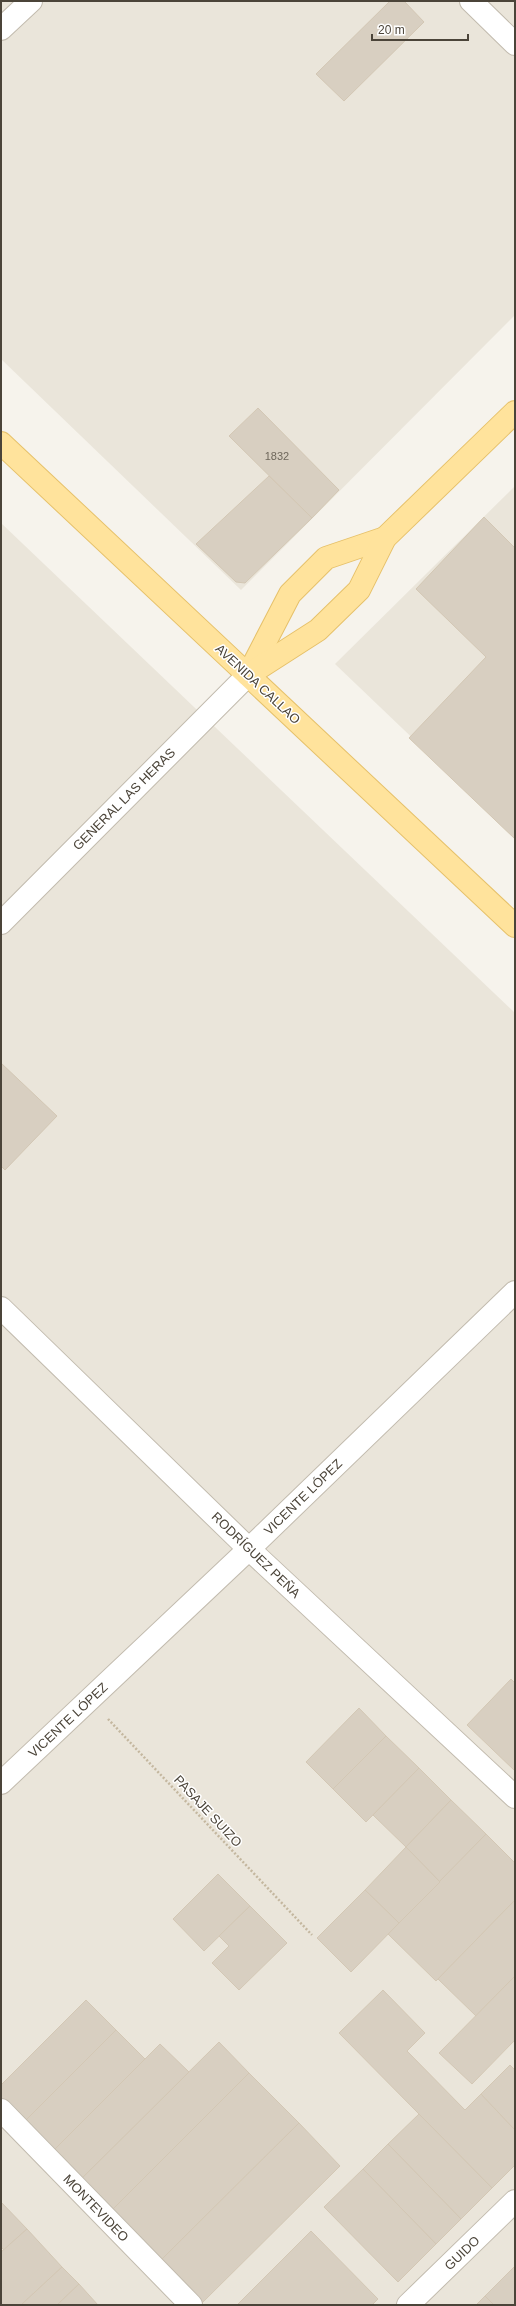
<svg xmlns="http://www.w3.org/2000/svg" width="516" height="2306" viewBox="0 0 516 2306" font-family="Arial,sans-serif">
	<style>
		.residential { fill: #eae5da }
		.building { fill: #d8cfc1; stroke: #d3c7b4 }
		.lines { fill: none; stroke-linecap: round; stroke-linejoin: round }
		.minor-casing { stroke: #c2bbae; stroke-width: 24 }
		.major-casing { stroke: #e6c16a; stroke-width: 24 }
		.path { stroke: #c4b79f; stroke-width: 2.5; stroke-dasharray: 2 2; stroke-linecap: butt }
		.minor { stroke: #fff; stroke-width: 22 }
		.major { stroke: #ffe39c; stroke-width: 22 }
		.labels { text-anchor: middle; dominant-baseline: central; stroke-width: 3; stroke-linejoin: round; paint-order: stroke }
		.number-label { font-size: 11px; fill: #6e675b }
		.street-label { font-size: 13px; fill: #4b4439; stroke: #fff }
	</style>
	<rect width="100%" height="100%" fill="#f6f3ec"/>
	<!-- residential -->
	<g class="residential">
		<polygon points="1,1 515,1 515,315 241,590 1,359"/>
		<polygon points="515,486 515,836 335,664"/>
		<polygon points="1,523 515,1013 515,2305 1,2305"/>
	</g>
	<!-- building -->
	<g class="building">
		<polygon points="390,1 404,1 424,22 344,101 316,74"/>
		<polygon points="258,408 339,490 312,518 229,436"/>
		<polygon points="269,476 312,518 245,583 236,582 196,544"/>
		<polygon points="484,517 515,548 515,839 409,738 486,657 416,589"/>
		<polygon points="1,1063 57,1116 5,1170 1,1166"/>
		<polygon points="511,1679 515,1683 515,1771 467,1725"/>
		<polygon points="359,1708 386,1736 333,1789 306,1762"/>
		<polygon points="386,1736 419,1768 366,1822 333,1789"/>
		<polygon points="419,1768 451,1800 406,1847 373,1815"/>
		<polygon points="451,1800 486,1834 440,1882 406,1847"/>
		<polygon points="486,1834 515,1863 515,1900 436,1981 388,1934"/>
		<polygon points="406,1847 440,1882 399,1923 365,1890"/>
		<polygon points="218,1874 250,1906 204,1951 173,1919"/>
		<polygon points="365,1890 399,1923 351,1972 317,1938"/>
		<polygon points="515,1900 515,1976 476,2016 438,1979"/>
		<polygon points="250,1906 287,1943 239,1990 212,1963 229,1946 219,1936"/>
		<polygon points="515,1976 515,2040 472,2084 439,2053"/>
		<polygon points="383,1990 425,2033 407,2051 465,2110 481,2094 515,2130 515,2165 492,2188 339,2033"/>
		<polygon points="86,2000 116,2030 21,2125 1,2104 1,2085"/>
		<polygon points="116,2030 145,2059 50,2154 21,2125"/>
		<polygon points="219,2042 249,2073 109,2213 78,2182"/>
		<polygon points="160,2044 189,2072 78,2182 50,2154"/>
		<polygon points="510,2065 515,2070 515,2130 481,2094"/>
		<polygon points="249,2073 299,2123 158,2263 109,2213"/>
		<polygon points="419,2114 492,2188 461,2219 388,2144"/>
		<polygon points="299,2123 340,2166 200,2305 158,2263"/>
		<polygon points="388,2144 461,2219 436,2244 363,2169"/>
		<polygon points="363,2169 436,2244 398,2282 324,2207"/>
		<polygon points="1,2202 27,2229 4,2250 1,2247"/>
		<polygon points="27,2229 62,2267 21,2305 1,2305 1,2252"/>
		<polygon points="311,2231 378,2299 372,2305 237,2305"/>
		<polygon points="515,2266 515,2305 494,2305 485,2296"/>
		<polygon points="62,2267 79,2284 57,2305 21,2305"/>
		<polygon points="79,2284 98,2305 57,2305"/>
		<polygon points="485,2296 494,2305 476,2305"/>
	</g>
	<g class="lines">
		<defs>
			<g id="minor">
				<polyline points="471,1 515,44"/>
				<polyline points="1,29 31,1"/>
				<polyline points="1,923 248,675"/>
				<polyline points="1,1308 249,1549 515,1797"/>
				<polyline points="1,1783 249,1549 515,1292"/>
				<polyline points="1,2110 191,2305"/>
				<polyline points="408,2305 515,2201"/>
			</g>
			<g id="major">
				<polyline points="1,443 515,926"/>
				<polyline points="249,673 290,594 326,558 385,538"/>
				<polyline points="248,675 318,630 359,590 385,538 515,412"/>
			</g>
		</defs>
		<!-- minor casing -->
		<use href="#minor" class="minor-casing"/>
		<!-- major casing -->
		<use href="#major" class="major-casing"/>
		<!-- path -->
		<polyline class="path" points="108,1719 312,1935"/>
		<!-- minor -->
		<use href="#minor" class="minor"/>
		<!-- major -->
		<use href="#major" class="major"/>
	</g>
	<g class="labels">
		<!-- number labels -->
		<g class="number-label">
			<text x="277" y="456">1832</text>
		</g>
		<!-- street labels -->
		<g class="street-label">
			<text transform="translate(258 684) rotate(43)">AVENIDA CALLAO</text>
			<text transform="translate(124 799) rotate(-45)">GENERAL LAS HERAS</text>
			<text transform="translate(303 1497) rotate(-44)">VICENTE LÓPEZ</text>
			<text transform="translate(256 1555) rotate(44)">RODRÍGUEZ PEÑA</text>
			<text transform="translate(68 1720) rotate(-43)">VICENTE LÓPEZ</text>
			<text transform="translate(208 1811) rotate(47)">PASAJE SUIZO</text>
			<text transform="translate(96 2208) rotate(46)">MONTEVIDEO</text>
			<text transform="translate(462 2253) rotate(-44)">GUIDO</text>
		</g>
	</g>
	<!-- border -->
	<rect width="516" height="2306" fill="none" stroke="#4b4439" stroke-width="4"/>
	<!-- scale -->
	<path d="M372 34v6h96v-6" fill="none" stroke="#4b4439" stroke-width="2"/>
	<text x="378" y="34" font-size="12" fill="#4b4439" stroke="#ffffff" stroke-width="3" paint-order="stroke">20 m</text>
</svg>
